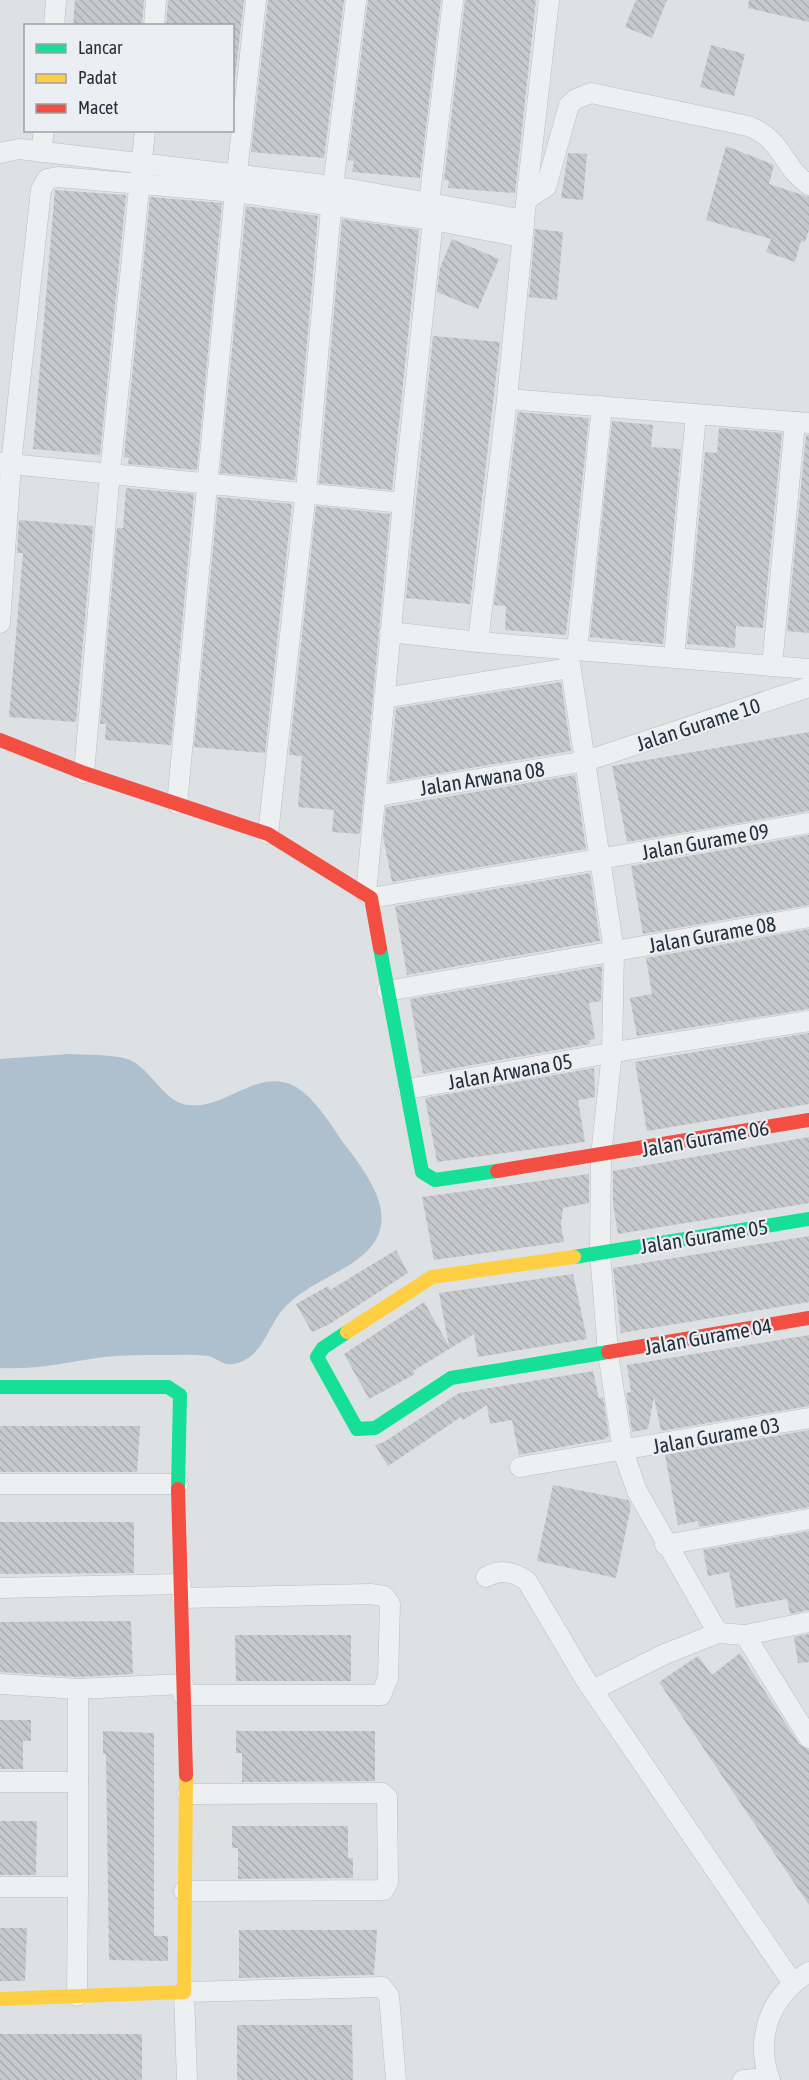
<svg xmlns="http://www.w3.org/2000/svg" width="809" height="2080" viewBox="0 0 809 2080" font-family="'Asap Condensed',sans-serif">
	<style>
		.water { fill: #aec0cd }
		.building { fill: url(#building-back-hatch) }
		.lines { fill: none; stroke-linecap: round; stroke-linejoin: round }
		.street-casing { stroke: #bcbfc1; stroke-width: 21 }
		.street { stroke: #eeeff0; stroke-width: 20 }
		.fast { stroke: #16e098; stroke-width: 14 }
		.slow { stroke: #ffcf43; stroke-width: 14 }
		.jam { stroke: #f24e42; stroke-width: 14 }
		.labels { text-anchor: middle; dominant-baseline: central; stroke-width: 4.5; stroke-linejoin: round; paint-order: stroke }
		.street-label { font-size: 21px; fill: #27303a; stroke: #ebeff3 }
	</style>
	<defs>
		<pattern id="building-back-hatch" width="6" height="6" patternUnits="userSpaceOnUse" patternTransform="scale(1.5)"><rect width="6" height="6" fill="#c6c9cb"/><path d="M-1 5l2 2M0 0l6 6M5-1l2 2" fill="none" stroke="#aaadaf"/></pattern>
	</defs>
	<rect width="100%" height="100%" fill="#dee1e3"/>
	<!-- water -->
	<path class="water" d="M69 1054C84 1055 119 1054 132 1061 151 1071 163 1098 183 1104 221 1114 255 1068 292 1085 316 1096 333 1130 349 1150 378 1189 404 1230 351 1264 329 1278 305 1287 286 1306 267 1324 265 1358 233 1364 223 1366 217 1358 208 1356 193 1354 178 1355 163 1355 143 1355 123 1355 104 1357 67 1362 38 1370 0 1368V1059Z"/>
	<!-- building -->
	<g class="building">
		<polygon points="75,0 144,0 142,26 73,26"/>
		<polygon points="168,0 244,0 232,104 232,26 166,26"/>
		<polygon points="268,0 344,0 324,158 251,152"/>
		<polygon points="368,0 441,0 420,178 352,172 354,161 348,160"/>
		<polygon points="465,0 536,0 515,193 448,188 449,180 444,180"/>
		<polygon points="636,0 667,0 652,38 625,27"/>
		<polygon points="749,0 809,0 809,22 748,8"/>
		<polygon points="711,45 745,54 734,96 700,87"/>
		<polygon points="726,146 774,165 769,184 809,197 809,230 805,242 801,241 795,262 766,252 771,239 706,220"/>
		<polygon points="568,153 587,154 583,200 561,198"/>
		<polygon points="55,190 126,195 100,455 33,449"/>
		<polygon points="150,197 222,203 197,470 128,464 129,458 124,457"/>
		<polygon points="246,206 318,216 295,480 220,473"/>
		<polygon points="342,219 419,230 392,490 319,483"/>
		<polygon points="535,229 563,232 557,300 529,297"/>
		<polygon points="452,239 499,259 478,309 437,292 440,268"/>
		<polygon points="433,336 500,342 470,604 406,598"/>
		<polygon points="518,412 589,418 566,635 505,630 506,606 494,605"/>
		<polygon points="612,421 653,425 651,447 681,449 663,644 590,637"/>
		<polygon points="719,428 782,433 763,628 736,626 735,648 687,644 705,452 717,453"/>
		<polygon points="806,435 809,435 809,633 787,631"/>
		<polygon points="126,488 194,494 171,745 105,740 106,724 100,724 117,528 123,528"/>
		<polygon points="218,497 292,504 265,753 194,747"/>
		<polygon points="316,506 390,514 360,834 332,832 334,810 298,807 302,756 289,755"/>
		<polygon points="19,520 93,526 76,722 9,717 23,553 17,553"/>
		<polygon points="561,682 571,751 389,782 396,708"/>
		<polygon points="809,732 809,811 627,842 612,766"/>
		<polygon points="575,775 586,849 392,882 383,836 386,807"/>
		<polygon points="809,835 809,905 643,934 631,866"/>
		<polygon points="590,873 600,941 407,975 395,906"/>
		<polygon points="809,929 809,1009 637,1036 630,998 652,994 646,958"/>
		<polygon points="602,966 601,1001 589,1003 595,1039 589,1040 590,1044 423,1074 410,999"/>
		<polygon points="809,1033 809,1104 647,1131 635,1062"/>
		<polygon points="594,1068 595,1097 578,1100 585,1142 437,1162 425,1098"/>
		<polygon points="809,1137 809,1203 618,1234 613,1204 613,1171"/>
		<polygon points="589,1174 589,1203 563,1208 561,1225 564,1242 434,1260 422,1197"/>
		<polygon points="809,1236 809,1302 621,1333 613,1268"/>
		<polygon points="396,1250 408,1273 328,1325 312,1332 296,1304 328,1286 330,1290"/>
		<polygon points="573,1274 587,1339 478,1357 474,1334 413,1371 415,1374 369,1399 344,1354 424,1302 449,1346 439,1293"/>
		<polygon points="809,1335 809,1406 661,1431 654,1397 648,1429 632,1432 626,1393 631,1392 627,1365"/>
		<polygon points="593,1371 599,1398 603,1397 609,1436 605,1439 519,1455 512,1420 490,1424 487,1405 463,1420 461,1417 388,1466 375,1445 384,1442 459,1393"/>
		<polygon points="0,1426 140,1426 137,1472 0,1472"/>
		<polygon points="809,1430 809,1507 699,1527 698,1521 678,1525 665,1455"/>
		<polygon points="553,1485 628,1500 631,1506 616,1578 537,1561"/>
		<polygon points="0,1522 134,1522 134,1573 0,1574"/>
		<polygon points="809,1531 809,1610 790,1614 787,1599 736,1608 729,1572 708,1576 703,1550"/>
		<polygon points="131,1621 133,1674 78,1677 0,1672 0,1622"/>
		<polygon points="809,1634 809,1662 798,1663 794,1637"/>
		<polygon points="235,1635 351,1635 351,1681 236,1681"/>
		<polygon points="740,1653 799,1744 809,1750 809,1905 659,1682 698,1656 712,1675"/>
		<polygon points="0,1720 31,1720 31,1741 23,1741 23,1769 0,1769"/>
		<polygon points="103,1731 154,1733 154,1936 168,1936 168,1961 109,1960 106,1754 103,1754"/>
		<polygon points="236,1731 375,1731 375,1781 242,1782 242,1753 236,1753"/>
		<polygon points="0,1821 37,1821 36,1875 0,1875"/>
		<polygon points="232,1826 348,1826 348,1858 353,1858 353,1878 238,1879 238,1848 232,1848"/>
		<polygon points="0,1928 27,1928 25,1981 0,1981"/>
		<polygon points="239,1930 377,1930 374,1975 239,1978"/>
		<polygon points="237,2025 352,2025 353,2080 237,2080"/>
		<rect x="0" y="2034" width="142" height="46"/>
	</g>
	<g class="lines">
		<defs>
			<g id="street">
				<polyline points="54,26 56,0"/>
				<polyline points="154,26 156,0"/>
				<polyline points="41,152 44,130"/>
				<polyline points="0,153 19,149 333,186 524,220 549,0"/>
				<polyline points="237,173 256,0"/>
				<path d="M527 199 546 187 569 105 576 99 591 93 748 126C784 140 781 166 809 185"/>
				<polyline points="429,203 453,0"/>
				<polyline points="507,399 809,423"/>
				<polyline points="0,463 403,503"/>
				<polyline points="0,623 11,464 41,190 47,179 58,177 235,192 433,220 522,237"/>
				<polyline points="390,632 478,642 809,669"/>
				<polyline points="478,642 507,399 524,223"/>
				<polyline points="568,650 614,951 612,1052 601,1156 600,1253 608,1353 623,1451 637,1491 718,1633"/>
				<polyline points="577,650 602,406"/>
				<polyline points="674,658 696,414"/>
				<polyline points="772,666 795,422"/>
				<polyline points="384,698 570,668"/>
				<polyline points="84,773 110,473 145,130"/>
				<polyline points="377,796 586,761 809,687"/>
				<polyline points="177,804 235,192"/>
				<polyline points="268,834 306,491 333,186 356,0"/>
				<polyline points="366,893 403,503 433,220"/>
				<polyline points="371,898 809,823"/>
				<polyline points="387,991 809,917"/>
				<polyline points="408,1089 627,1050 809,1021"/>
				<polyline points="520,1467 809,1418"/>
				<polyline points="0,1484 178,1484"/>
				<polyline points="665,1545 809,1519"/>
				<path d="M486 1577C501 1568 514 1572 527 1581L585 1679 792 1982"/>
				<polyline points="0,1588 181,1584"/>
				<polyline points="182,1598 370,1594 384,1596 390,1604 388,1678 381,1695 183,1695"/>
				<polyline points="745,1635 809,1738"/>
				<polyline points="0,1684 78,1689 183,1684"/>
				<polyline points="78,1689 78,1887"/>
				<polyline points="593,1690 665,1654 718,1633 745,1635 809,1622"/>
				<polyline points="0,1782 78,1782"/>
				<polyline points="0,1887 78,1887 77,1996"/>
				<polyline points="184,1891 384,1890 388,1882 387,1797 382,1793 187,1794"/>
				<polyline points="187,2080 184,1992 382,1987 389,1996 396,2080"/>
				<polyline points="743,2080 769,2078"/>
				<path d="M770 2080C754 2037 771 1995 809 1972"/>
			</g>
		</defs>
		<!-- street casing -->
		<use href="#street" class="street-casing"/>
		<!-- street -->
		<use href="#street" class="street"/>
		<!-- fast -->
		<g class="fast">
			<polyline points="380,948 422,1172 435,1180 497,1171"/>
			<polyline points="574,1257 809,1219"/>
			<polyline points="347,1332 323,1348 317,1357 357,1429 375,1428 451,1378 608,1352"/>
			<polyline points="0,1387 168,1387 180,1395 178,1489"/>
		</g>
		<!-- slow -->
		<g class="slow">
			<polyline points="347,1332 432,1277 574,1257"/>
			<polyline points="0,1999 184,1992 186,1775"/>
		</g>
		<!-- jam -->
		<g class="jam">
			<polyline points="0,740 84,773 268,834 371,898 380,948"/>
			<polyline points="497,1171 809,1120"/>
			<polyline points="608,1352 809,1318"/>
			<polyline points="178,1489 186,1775"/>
		</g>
	</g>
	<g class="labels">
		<!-- street labels -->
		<g class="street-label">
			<text transform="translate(698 724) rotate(-18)">Jalan Gurame 10</text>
			<text transform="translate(482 778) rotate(-9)">Jalan Arwana 08</text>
			<text transform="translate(705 841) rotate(-10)">Jalan Gurame 09</text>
			<text transform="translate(712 934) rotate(-10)">Jalan Gurame 08</text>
			<text transform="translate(510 1071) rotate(-10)">Jalan Arwana 05</text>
			<text transform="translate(705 1138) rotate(-10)">Jalan Gurame 06</text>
			<text transform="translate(704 1236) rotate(-9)">Jalan Gurame 05</text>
			<text transform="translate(708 1336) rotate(-10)">Jalan Gurame 04</text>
			<text transform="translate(716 1435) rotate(-10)">Jalan Gurame 03</text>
		</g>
	</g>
	<!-- legend -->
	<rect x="24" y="24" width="210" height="108" fill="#ebeff3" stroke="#9da3a9" stroke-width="1.5"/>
	<rect x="36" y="44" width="30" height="9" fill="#16e098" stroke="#9da3a9" stroke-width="1.5"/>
	<text x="78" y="54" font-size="18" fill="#27303a">Lancar</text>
	<rect x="36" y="74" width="30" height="9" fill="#ffcf43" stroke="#9da3a9" stroke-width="1.5"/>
	<text x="78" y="84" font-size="18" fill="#27303a">Padat</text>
	<rect x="36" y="104" width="30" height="9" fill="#f24e42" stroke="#9da3a9" stroke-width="1.5"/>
	<text x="78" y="114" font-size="18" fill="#27303a">Macet</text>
</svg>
